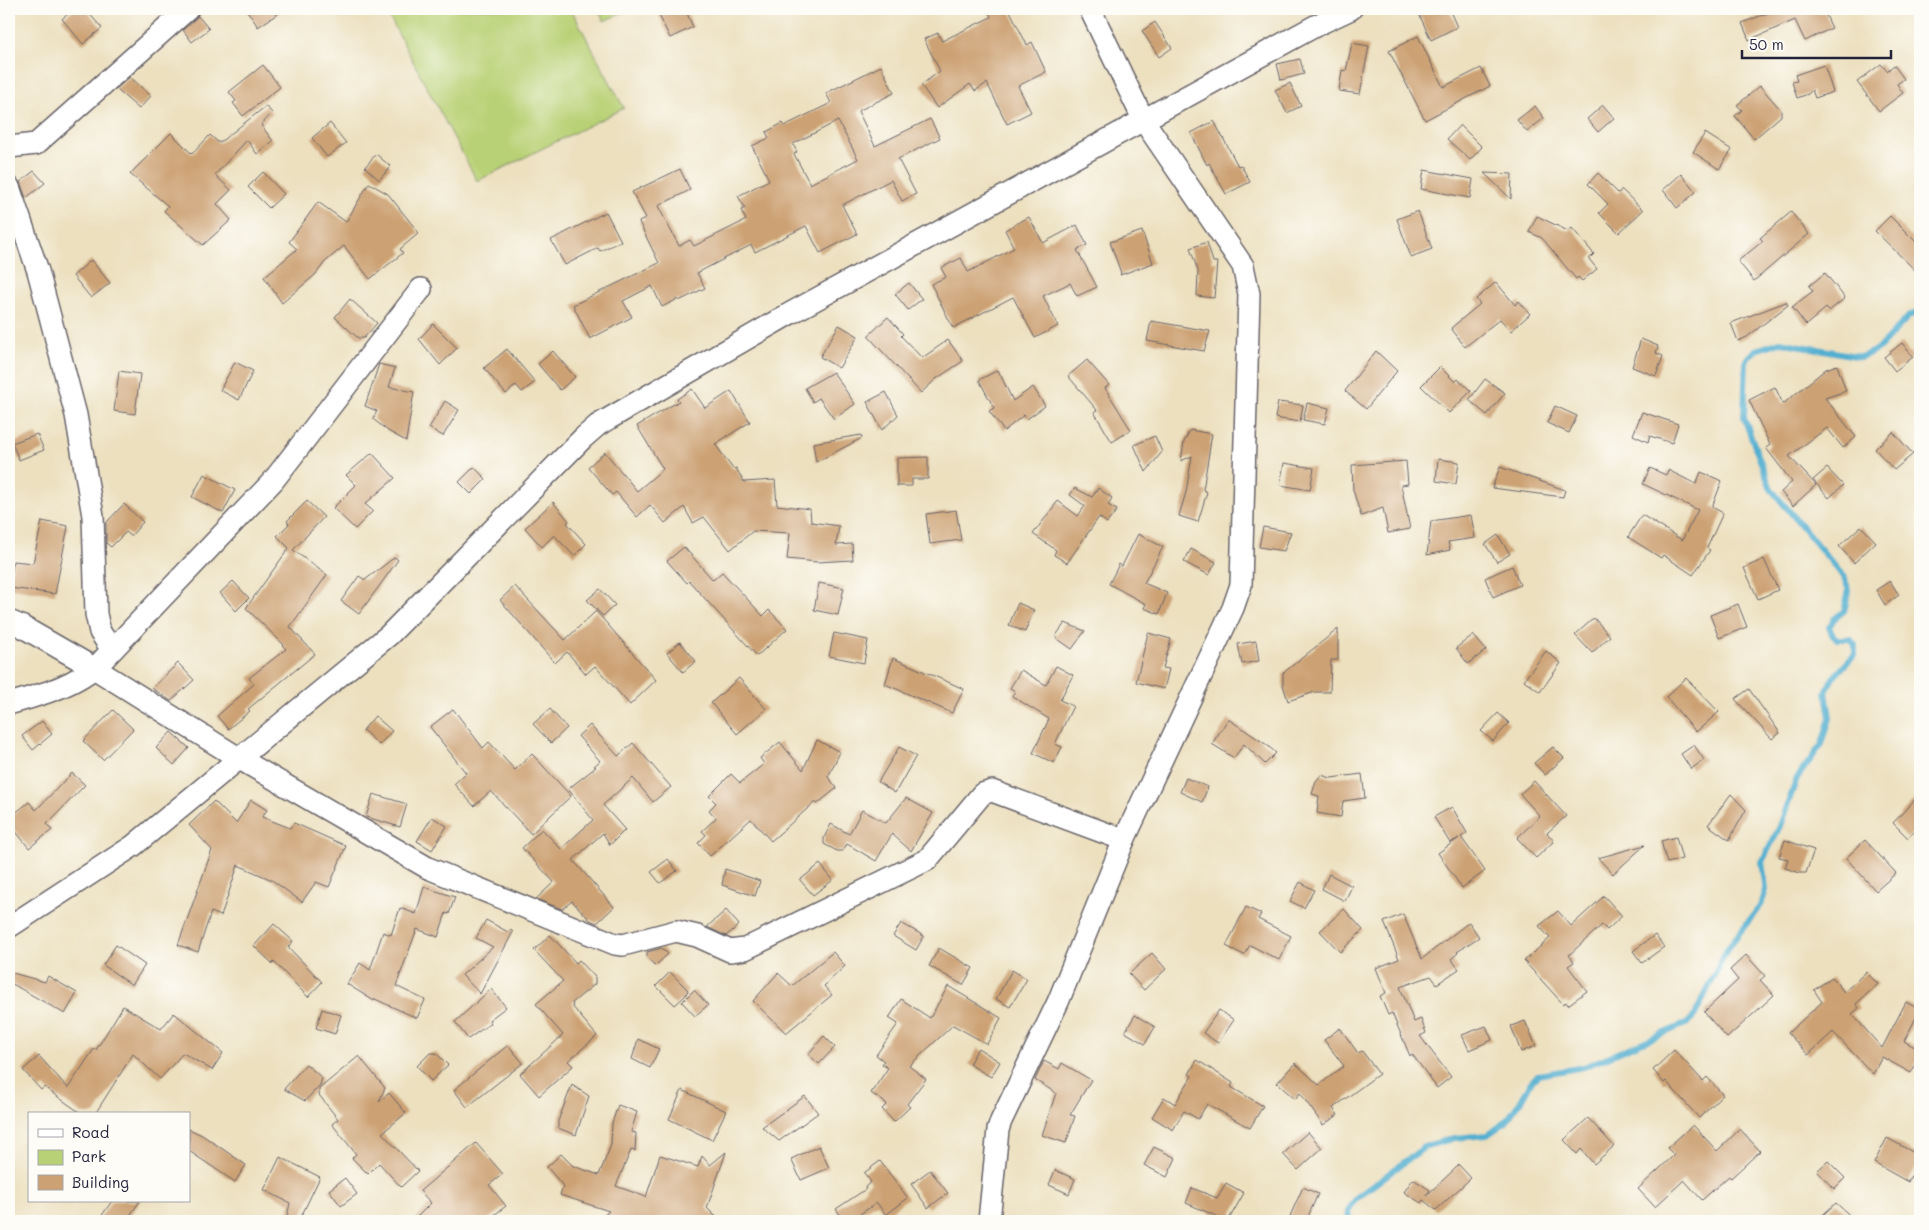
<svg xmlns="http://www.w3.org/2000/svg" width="1929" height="1230" viewBox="0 0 1929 1230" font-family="Mali,sans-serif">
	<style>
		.green { fill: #b9d176; stroke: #6e7a58 }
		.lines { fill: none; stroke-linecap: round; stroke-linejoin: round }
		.stream { stroke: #52afd0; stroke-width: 6 }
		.building { fill: #cca173; fill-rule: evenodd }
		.minor-casing { stroke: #696469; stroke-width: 24 }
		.minor { stroke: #fff; stroke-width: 21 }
	</style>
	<rect width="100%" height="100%" fill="#fdfcf7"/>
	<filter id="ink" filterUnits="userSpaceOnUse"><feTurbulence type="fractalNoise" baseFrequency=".02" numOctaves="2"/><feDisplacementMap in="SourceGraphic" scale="10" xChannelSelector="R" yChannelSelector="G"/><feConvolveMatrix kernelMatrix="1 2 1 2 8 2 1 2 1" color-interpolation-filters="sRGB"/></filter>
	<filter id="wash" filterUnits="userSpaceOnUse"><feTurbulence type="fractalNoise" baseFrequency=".0096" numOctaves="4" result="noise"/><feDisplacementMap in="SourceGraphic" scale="20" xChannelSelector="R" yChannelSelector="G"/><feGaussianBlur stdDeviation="1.12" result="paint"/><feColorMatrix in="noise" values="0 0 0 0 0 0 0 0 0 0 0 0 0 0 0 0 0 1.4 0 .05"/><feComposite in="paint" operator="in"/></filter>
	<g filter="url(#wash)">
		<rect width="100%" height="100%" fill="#ece0bf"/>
		<!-- green -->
		<g class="green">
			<polygon points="385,9 571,9 624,108 477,181"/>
			<polygon points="598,9 630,9 604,21"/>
		</g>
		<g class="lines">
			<!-- stream -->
			<polyline class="stream" points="1349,1221 1348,1211 1356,1198 1426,1146 1455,1138 1487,1135 1506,1122 1522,1099 1531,1082 1538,1075 1584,1067 1688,1023 1695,1015 1727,949 1761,905 1766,890 1762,862 1780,826 1797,778 1822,744 1830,718 1826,692 1832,679 1855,654 1855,645 1850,639 1838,639 1833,636 1829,627 1834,619 1844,611 1849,590 1843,576 1771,489 1744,418 1746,360 1756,350 1780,342 1861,357 1878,349 1909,316 1918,312 1920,313"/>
		</g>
		<g id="blocks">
			<!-- building -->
			<g class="building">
				<polygon points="74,9 85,9 102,28 83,44 62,19"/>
				<polygon points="246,9 285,9 258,27"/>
				<polygon points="656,9 685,9 693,27 670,38"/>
				<polygon points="987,9 1009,9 1027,45 1032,42 1046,72 1018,86 1031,112 1007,124 987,83 975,91 970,84 937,108 921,85 940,71 924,39 938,33 942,41 991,17"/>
				<polygon points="1430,9 1449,9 1457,27 1431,40 1419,14"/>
				<polygon points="1778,9 1823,9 1832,28 1805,41 1795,20 1749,40 1742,23"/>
				<polygon points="198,16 209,29 192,42 183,30"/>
				<polygon points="1155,22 1172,48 1159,57 1142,31"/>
				<polygon points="1418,36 1443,87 1481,68 1490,86 1425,120 1389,51"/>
				<polygon points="1352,43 1369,46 1360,94 1339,91 1342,70 1346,71"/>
				<polygon points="1300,59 1304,74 1281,80 1277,64"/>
				<polygon points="1881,64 1887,71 1894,65 1904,79 1897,84 1903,93 1879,111 1857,82"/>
				<polygon points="263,65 280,87 243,116 233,103 236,101 229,92"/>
				<polygon points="1824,65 1833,92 1815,98 1812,90 1808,94 1797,98 1792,82 1797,81 1795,75"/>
				<path d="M881 66 894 93 858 111 875 146 930 119 940 138 898 159 916 194 902 201 891 180 842 205 857 234 820 253 806 226 755 252 751 245 697 273 705 288 679 301 678 299 662 307 652 286 623 301 632 317 590 339 573 305 659 263 639 222 646 218 632 192 680 169 690 190 658 206 679 246 690 240 694 246 746 220 741 210 745 208 738 196 769 180 752 146 769 138 766 132 783 123 784 126 831 103 826 93ZM838 121 858 159 810 184 794 154 797 152 793 144Z"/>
				<polygon points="130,77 151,96 139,109 116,89"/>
				<polygon points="1290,83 1301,106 1287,113 1275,90"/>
				<polygon points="1760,86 1781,110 1781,116 1754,139 1735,116 1742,110 1737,105"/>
				<polygon points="1603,105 1614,118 1598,132 1587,119"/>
				<polygon points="266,106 272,113 261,125 273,141 257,154 247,140 215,175 231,190 217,204 231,220 203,245 164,211 168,206 130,174 171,133 192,154 210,135 219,143"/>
				<polygon points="1535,106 1544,118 1527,132 1517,120"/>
				<polygon points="1214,121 1238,166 1241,165 1250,182 1226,194 1209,163 1207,165 1191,133"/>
				<polygon points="330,123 346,143 327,157 312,138"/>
				<polygon points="1460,125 1482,147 1470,160 1447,139"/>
				<polygon points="1705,133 1732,150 1719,169 1693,152"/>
				<polygon points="376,154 391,167 379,180 365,167"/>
				<polygon points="1424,170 1473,179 1470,198 1421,189"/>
				<polygon points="34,171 45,183 26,198 20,182"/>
				<polygon points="263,172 284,194 269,208 248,187"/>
				<polygon points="1484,173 1512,174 1511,199"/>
				<polygon points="1598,173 1618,193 1622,190 1643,210 1619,233 1599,213 1608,204 1588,184"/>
				<polygon points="1681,174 1696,192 1677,208 1663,190"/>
				<polygon points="369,183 388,194 419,233 400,249 403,253 370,279 344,246 325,262 315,275 282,303 264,277 297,249 289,242 318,202 346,222"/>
				<polygon points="1418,211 1432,249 1411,257 1397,219"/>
				<polygon points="606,212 621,241 600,251 598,248 565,265 551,240"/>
				<polygon points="1791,212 1809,234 1754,281 1738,261 1763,241 1760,238"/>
				<polygon points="1537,216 1568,231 1572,228 1594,254 1589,259 1597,269 1582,281 1578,277 1576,279 1542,238 1529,232"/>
				<polygon points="1890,216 1920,246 1920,275 1875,231"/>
				<polygon points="1029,217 1043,243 1077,225 1087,245 1077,250 1097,287 1077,296 1070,283 1043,296 1050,310 1048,310 1051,312 1058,326 1035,338 1013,297 953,328 931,284 946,277 941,268 961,258 968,272 1014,248 1005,230"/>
				<polygon points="1142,231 1153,263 1120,275 1121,273 1110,242"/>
				<polygon points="1207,242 1213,262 1217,262 1214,298 1197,296 1198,271 1190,248"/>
				<polygon points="91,260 110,283 91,298 73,276"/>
				<polygon points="1825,273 1845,298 1829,311 1826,308 1806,325 1792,307 1813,291 1809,286"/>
				<polygon points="1496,282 1515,305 1519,301 1530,314 1511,331 1500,319 1465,347 1451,328 1480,304 1476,299"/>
				<polygon points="909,283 922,299 908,310 895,294"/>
				<polygon points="350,299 377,323 364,338 358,338 335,317"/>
				<polygon points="1786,302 1788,305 1747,337 1738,341 1731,323"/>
				<polygon points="888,317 903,334 901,336 922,358 948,340 963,361 936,379 921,393 868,336"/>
				<polygon points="1151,321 1210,331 1204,351 1147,341"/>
				<polygon points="433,324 457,348 440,365 419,339"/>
				<polygon points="839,325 858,336 839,368 820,357"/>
				<polygon points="1641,339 1658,346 1656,353 1663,356 1656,376 1632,367"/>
				<polygon points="1902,343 1913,357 1895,371 1884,357"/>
				<polygon points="507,349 535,382 522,392 516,385 506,394 484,368"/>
				<polygon points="553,351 575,377 560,390 538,364"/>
				<polygon points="1376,351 1397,371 1366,409 1345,391"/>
				<polygon points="1087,360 1109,385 1105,388 1131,430 1112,442 1094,412 1097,410 1068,376"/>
				<polygon points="235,362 253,371 239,400 220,390"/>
				<polygon points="379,364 395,368 389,387 414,392 406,441 388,431 373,419 377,411 365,406"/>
				<polygon points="1837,365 1846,391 1825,398 1856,437 1843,448 1827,428 1789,456 1816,485 1793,506 1781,492 1792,482 1766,448 1770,445 1749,400 1775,387 1783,404 1826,369"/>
				<polygon points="1440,367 1455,382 1458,379 1471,391 1449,413 1421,386"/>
				<polygon points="998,370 1013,401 1033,387 1045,406 1027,419 1024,415 1004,431 989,411 994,408 979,380"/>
				<polygon points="119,371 140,374 135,414 114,411"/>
				<polygon points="833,372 855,404 834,419 819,398 813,402 805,388"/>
				<polygon points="1485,379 1505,393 1487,415 1469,400"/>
				<polygon points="692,389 705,408 731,391 750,422 715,444 733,469 736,468 744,482 775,480 777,505 810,509 811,522 839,526 836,545 852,544 853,560 817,562 787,559 790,533 753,531 730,550 704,517 693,523 684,507 665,523 650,505 637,517 616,492 612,495 588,467 605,452 637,491 663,469 637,426 679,401 677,399"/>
				<polygon points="886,392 898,415 882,430 867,402"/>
				<polygon points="445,401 459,410 443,436 429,428"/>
				<polygon points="1278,402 1303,405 1300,422 1275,418"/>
				<polygon points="1307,403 1329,408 1325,424 1303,420"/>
				<polygon points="1555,406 1577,416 1569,433 1547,423"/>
				<polygon points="1642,412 1678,424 1672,443 1650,436 1648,442 1633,435"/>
				<polygon points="1190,430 1212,434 1203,490 1207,492 1198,522 1179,516 1186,492 1192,456 1181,461 1184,442"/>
				<polygon points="1893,432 1913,454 1894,470 1875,449"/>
				<polygon points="37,434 44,450 19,460 12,443"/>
				<polygon points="861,435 862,438 816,462 813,443"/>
				<polygon points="1155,436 1162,452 1146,472 1134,445"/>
				<polygon points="372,453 395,478 365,504 373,511 355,529 333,508 356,485 346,475"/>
				<polygon points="928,457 928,479 912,479 912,486 897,486 897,458"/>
				<polygon points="1438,459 1459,462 1456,484 1436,481"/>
				<polygon points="1406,461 1408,484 1401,485 1410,529 1388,533 1383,508 1361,516 1353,490 1352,465"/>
				<polygon points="1284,463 1314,468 1310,490 1280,485"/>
				<polygon points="474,467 486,479 471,494 459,482"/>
				<polygon points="1500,467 1565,490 1563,497 1492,488"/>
				<polygon points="1650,468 1666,475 1668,470 1696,484 1701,472 1722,481 1712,507 1723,513 1707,548 1710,550 1693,575 1663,555 1661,558 1628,537 1642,515 1682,540 1698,510 1643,484"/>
				<polygon points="1827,468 1843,485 1829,498 1813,480"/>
				<polygon points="204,474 235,490 223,513 192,497"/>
				<polygon points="1075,488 1092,497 1098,488 1112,498 1108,505 1117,510 1107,523 1099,517 1067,563 1054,555 1056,550 1033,534 1058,501 1078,516 1085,506 1070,495"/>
				<polygon points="307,501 324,517 293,550 327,575 290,627 315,654 248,709 250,711 228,729 217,716 254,684 249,678 286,649 283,646 284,645 246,608 289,548 277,536 289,524 287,521"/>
				<polygon points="553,502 569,521 567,523 586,544 574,556 554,535 542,547 525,528"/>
				<polygon points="124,504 143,522 131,536 126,532 111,547 106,543 106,523"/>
				<polygon points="956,510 961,540 930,544 926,514"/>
				<polygon points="1471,515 1475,538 1448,542 1450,550 1427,555 1431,521"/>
				<polygon points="42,521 68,526 55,594 10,588 13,561 33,563"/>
				<polygon points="1861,526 1876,542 1854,563 1839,546"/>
				<polygon points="1263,527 1291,532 1284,551 1259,547"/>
				<polygon points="1138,534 1163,547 1144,583 1167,593 1159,614 1144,608 1146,604 1109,584 1119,564 1122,566"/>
				<polygon points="1498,535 1510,554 1497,562 1485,544"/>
				<polygon points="684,547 713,580 722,572 763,616 769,610 787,629 757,656 689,581 687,583 667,561"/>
				<polygon points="1191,549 1216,562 1209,575 1184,562"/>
				<polygon points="395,557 398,560 359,614 341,601 359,576 365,580"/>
				<polygon points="1764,559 1778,590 1758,599 1744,568"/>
				<polygon points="1512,566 1520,585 1493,597 1485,578"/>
				<polygon points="233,581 249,598 236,611 220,593"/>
				<polygon points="1890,581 1899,595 1885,605 1876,590"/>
				<polygon points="819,583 844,588 838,615 814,610"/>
				<polygon points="515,586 565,640 596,611 656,680 630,705 595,666 586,674 567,652 555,663 500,600"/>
				<polygon points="600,589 615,605 603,616 587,600"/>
				<polygon points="1018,603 1034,610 1025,632 1009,625"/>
				<polygon points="1738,604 1747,627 1719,638 1710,615"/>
				<polygon points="1594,618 1610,636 1592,653 1575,635"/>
				<polygon points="1065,623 1085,631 1072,649 1055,637"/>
				<polygon points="1338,629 1338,660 1331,660 1330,692 1315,692 1288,701 1283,685 1283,673"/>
				<polygon points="834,633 868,640 864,663 829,656"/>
				<polygon points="1148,633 1171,639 1163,668 1169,669 1164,689 1136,682"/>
				<polygon points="1473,635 1486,650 1468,664 1456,648"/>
				<polygon points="1256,641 1259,661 1242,664 1238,644"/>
				<polygon points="680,642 696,661 683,672 667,653"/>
				<polygon points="1546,651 1561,663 1540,692 1524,680"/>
				<polygon points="893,658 964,689 952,713 885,684"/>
				<polygon points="178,663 194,680 171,701 152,688"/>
				<polygon points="1056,666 1073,675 1060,700 1073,706 1055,744 1062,747 1054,763 1033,753 1049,719 1012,696 1015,691 1010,688 1021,670 1046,685"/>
				<polygon points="739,678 766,709 737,734 711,703"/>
				<polygon points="1686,678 1719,712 1696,732 1666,697"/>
				<polygon points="1749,689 1780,733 1772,739 1735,699"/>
				<polygon points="453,709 483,748 489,742 515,770 532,754 571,796 531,834 491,791 474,806 454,784 466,773 430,727"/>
				<polygon points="550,709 567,728 551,743 533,724"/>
				<polygon points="113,710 133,729 103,760 83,741"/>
				<polygon points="1498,713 1509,723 1493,741 1481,731"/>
				<polygon points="375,716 392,731 379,745 363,730"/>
				<polygon points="1228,719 1267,745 1276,753 1265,764 1244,744 1234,758 1212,744"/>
				<polygon points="42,721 52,734 33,750 22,736"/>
				<polygon points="590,725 618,756 633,743 671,787 653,802 633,778 603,805 625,830 610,845 603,833 573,860 614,907 597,923 590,920 572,901 562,909 536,899 554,882 522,848 542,829 561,849 593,820 568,789 596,767 594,766 600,761 578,736"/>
				<polygon points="171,732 189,748 174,765 156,748"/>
				<polygon points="817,740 840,752 828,777 837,788 817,804 815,802 771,841 751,819 710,856 698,843 706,835 702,831 716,818 709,810 716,803 709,796 731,774 740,783 764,764 760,758 780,742 803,770"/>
				<polygon points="1694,745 1704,760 1691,769 1681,754"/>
				<polygon points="899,747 916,756 895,793 878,782"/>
				<polygon points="1553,747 1564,758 1545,775 1534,763"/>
				<polygon points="72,773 85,785 47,824 52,830 29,848 9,823 9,818 29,802 36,810"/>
				<polygon points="1362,774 1365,798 1343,801 1341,817 1317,813 1319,796 1312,794 1316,781 1321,775 1331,778"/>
				<polygon points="1186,778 1208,787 1202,802 1180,792"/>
				<polygon points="1534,781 1566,816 1547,833 1554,841 1536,858 1517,838 1540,816 1520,794"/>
				<polygon points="373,794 407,804 400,827 366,817"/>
				<polygon points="1731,794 1746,810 1729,840 1708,825"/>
				<polygon points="1920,794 1920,824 1908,838 1893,823"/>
				<polygon points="906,798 933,813 911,851 892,834 876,861 847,844 843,851 837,851 824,844 824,838 831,824 849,834 862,810 886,823"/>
				<polygon points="251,800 267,810 262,817 290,828 294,823 346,846 329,887 316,882 302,902 272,880 238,865 221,916 211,912 198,952 178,945 212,850 189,825 214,801 236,823"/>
				<polygon points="1452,807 1467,833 1461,837 1485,871 1462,888 1438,853 1459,838 1450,843 1434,817"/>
				<polygon points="432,817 447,826 432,850 417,841"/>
				<polygon points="1676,837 1682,859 1667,863 1661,841"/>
				<polygon points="1785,840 1814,850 1806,873 1800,873 1785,868 1788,859 1779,857"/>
				<polygon points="1865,840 1896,873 1876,891 1846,858"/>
				<polygon points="1645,845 1613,874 1598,858"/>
				<polygon points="668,859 677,871 660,883 651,872"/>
				<polygon points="820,864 833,880 813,895 800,880"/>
				<polygon points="725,869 760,881 755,896 722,885"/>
				<polygon points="1329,874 1352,886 1345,901 1322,889"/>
				<polygon points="1300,882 1314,890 1304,908 1290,901"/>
				<polygon points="424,887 455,897 449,914 446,913 438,937 417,929 396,986 425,1000 417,1018 375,999 374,1001 347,984 360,963 370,970 383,932 391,935 400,908 416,914"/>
				<polygon points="1604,896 1622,916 1607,930 1602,925 1569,955 1574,962 1568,966 1587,991 1568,1005 1566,1002 1563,1004 1524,961 1550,938 1539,926 1558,911 1571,926"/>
				<polygon points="1246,907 1261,914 1258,919 1291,936 1279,960 1250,945 1244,955 1226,946"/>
				<polygon points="1344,909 1363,930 1340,952 1320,931"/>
				<polygon points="726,910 739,925 726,936 707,927"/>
				<polygon points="1403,914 1422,959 1469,922 1479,937 1457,952 1458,953 1451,959 1459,969 1437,984 1431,976 1400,987 1414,1022 1421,1019 1426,1033 1420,1036 1451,1077 1437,1088 1412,1054 1410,1056 1392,1013 1388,1015 1380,996 1386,993 1376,968 1399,959 1384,922"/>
				<polygon points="486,920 508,932 511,930 513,932 480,994 462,975 493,947 476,938"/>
				<polygon points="901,923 924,936 916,950 893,936"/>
				<polygon points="274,924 293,941 288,947 322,982 308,997 274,962 273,964 254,946"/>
				<polygon points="550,935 576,963 579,960 595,977 595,984 572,1003 573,1005 572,1006 597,1036 568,1061 573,1066 539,1096 520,1074 563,1035 536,1004 563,981 534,950"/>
				<polygon points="1655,935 1664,947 1642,963 1633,951"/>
				<polygon points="116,945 145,965 132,985 103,965"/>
				<polygon points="662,948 668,954 655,966 647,957 647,952"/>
				<polygon points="939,948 973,968 963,985 929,966"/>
				<polygon points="833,952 845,966 824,986 832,995 786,1033 753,1001 778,973 792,986"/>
				<polygon points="1152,953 1166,969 1144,990 1129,974"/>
				<polygon points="1746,955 1765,976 1760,980 1774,995 1727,1038 1704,1012 1738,980 1730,970"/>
				<polygon points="1012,970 1027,979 1010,1007 996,999"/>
				<polygon points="9,972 45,982 48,976 77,993 65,1014 9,982"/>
				<polygon points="670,972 688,990 685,996 675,1005 656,986"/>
				<polygon points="1866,972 1878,984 1856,1004 1859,1008 1852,1014 1882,1048 1906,1002 1920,1010 1904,1041 1920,1050 1920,1056 1911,1073 1882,1057 1873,1074 1833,1032 1808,1055 1788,1033 1822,1002 1814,990 1832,977 1844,992"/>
				<polygon points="948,986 1001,1018 987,1044 953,1025 909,1066 926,1079 907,1104 910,1107 894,1122 882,1109 887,1104 871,1093 888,1068 882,1064 884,1061 876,1055 898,1024 889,1018 901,999 930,1018"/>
				<polygon points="491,989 506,1007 489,1020 491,1023 468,1039 455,1022"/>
				<polygon points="694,990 708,1005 695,1016 682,1002"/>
				<polygon points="123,1006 161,1029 174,1013 223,1053 212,1070 183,1053 160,1079 133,1054 95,1114 82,1114 44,1087 41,1090 23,1070 39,1056 68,1088 94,1049 96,1050"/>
				<polygon points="322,1009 341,1015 335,1034 316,1028"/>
				<polygon points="1219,1010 1234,1020 1218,1043 1203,1033"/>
				<polygon points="1135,1015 1155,1027 1145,1044 1125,1032"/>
				<polygon points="1525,1021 1536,1046 1521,1052 1511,1026"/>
				<polygon points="1486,1026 1492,1040 1469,1050 1462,1035"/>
				<polygon points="1340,1028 1358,1053 1362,1051 1379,1074 1333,1108 1338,1115 1323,1125 1300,1093 1295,1099 1277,1083 1295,1063 1319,1085 1344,1066 1324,1040"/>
				<polygon points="824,1036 835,1047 819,1064 808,1054"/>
				<polygon points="638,1039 659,1049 650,1068 632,1059"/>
				<polygon points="508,1045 523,1063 467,1107 454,1090"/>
				<polygon points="978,1048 1000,1062 991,1077 969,1064"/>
				<polygon points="1674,1050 1703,1081 1707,1077 1723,1095 1699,1118 1666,1081 1664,1083 1653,1070"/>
				<polygon points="430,1053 436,1053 448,1065 431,1081 417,1066"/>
				<polygon points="359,1056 385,1088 379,1102 389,1093 406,1113 382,1133 418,1171 401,1187 379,1163 368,1174 352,1158 356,1154 332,1124 338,1119 319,1095 319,1089"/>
				<polygon points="1197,1060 1233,1083 1231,1087 1263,1106 1250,1128 1207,1104 1198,1119 1184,1111 1173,1130 1152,1117 1164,1097 1175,1104 1192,1076 1189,1074"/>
				<polygon points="1044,1061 1059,1069 1062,1063 1091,1080 1070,1115 1075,1116 1066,1143 1042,1135 1056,1093 1035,1080"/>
				<polygon points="306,1064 322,1078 320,1085 305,1101 284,1089"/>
				<polygon points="572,1085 589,1096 576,1135 558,1128 558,1121"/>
				<polygon points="682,1090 726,1111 712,1140 669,1119"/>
				<polygon points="805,1096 818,1113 779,1141 762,1127"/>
				<polygon points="618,1105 637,1112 631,1132 636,1133 635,1151 631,1150 616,1186 646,1197 660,1155 698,1167 702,1156 710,1165 726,1152 707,1208 720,1221 598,1221 609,1211 560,1195 563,1186 547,1167 561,1154 573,1166 599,1175 611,1145 612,1123"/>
				<polygon points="1588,1118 1614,1146 1594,1164 1581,1149 1577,1154 1564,1140"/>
				<polygon points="1693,1125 1717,1151 1740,1129 1760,1151 1731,1178 1729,1176 1702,1200 1684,1180 1655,1207 1638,1189 1674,1155 1667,1148"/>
				<polygon points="189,1129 202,1135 246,1165 235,1182 189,1151"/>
				<polygon points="1308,1132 1322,1148 1298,1170 1283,1154"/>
				<polygon points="1887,1138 1920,1156 1920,1160 1908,1182 1874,1163"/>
				<polygon points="476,1143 503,1174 489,1185 506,1206 486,1221 413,1221 431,1203 420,1191"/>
				<polygon points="819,1146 829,1168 801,1180 791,1159"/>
				<polygon points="1154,1147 1176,1158 1167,1177 1144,1165"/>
				<polygon points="280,1157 320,1177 299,1221 286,1221 290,1203 264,1190"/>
				<polygon points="880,1161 908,1198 886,1215 877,1203 849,1221 844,1221 836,1209 866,1189 865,1187 871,1182 864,1173"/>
				<polygon points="1828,1161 1845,1178 1834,1189 1817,1171"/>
				<polygon points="1459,1165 1471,1178 1436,1210 1423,1200 1421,1203 1404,1192 1413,1179 1430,1190 1426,1196"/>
				<polygon points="930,1170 948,1193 928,1208 911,1184"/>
				<polygon points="1055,1170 1075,1179 1069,1194 1049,1185"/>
				<polygon points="345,1178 357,1194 341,1206 329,1190"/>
				<polygon points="1226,1183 1244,1193 1228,1221 1186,1203 1192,1188 1217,1198"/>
				<polygon points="1303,1187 1318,1194 1306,1221 1301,1221 1290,1216"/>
				<polygon points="112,1201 140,1201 126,1221 98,1221"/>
				<polygon points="1836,1203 1856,1221 1816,1221"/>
			</g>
		</g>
	</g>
	<g filter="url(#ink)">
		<use href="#blocks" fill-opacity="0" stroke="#696469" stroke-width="1"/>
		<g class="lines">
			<defs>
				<g id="minor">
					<polyline points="9,147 36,144 188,9"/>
					<polyline points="9,187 38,271 76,415 93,516 96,614 100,632 112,650"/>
					<polyline points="9,621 21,626 94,668 240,759 428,868 615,944 623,945 676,931 697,936 730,951 745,949 927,860 982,794 992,791 1124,840"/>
					<path d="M9 704C42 694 72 687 99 664L273 481 421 289"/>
					<polyline points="9,927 133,846 389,635 583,438 598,425 789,314 1317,25 1351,9"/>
					<polyline points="989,1221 998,1130 1001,1121 1058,1002 1124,840 1233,608 1241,585 1249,294 1243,266 1144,121 1090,9"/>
				</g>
			</defs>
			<!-- minor casing -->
			<use href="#minor" class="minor-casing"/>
			<!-- minor -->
			<use href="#minor" class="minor"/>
		</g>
	</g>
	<!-- margin -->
	<rect width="1929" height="1230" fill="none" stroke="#fdfcf7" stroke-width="30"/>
	<!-- legend -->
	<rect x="28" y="1112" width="162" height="90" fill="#fdfcf7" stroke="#a5a5ac"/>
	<rect x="38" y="1129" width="25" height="8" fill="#ffffff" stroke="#a5a5ac"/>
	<text x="72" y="1138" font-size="15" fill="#22223b">Road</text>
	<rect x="38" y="1150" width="25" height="15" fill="#b9d176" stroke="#a5a5ac"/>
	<text x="72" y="1162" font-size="15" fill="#22223b">Park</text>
	<rect x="38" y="1175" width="25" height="15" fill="#cca173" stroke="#a5a5ac"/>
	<text x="72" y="1188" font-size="15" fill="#22223b">Building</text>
	<!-- scale -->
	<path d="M1742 50v8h149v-8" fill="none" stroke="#22223b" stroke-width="2.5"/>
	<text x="1749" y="50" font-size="15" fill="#22223b" stroke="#fdfcf7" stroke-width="4" paint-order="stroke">50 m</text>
</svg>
